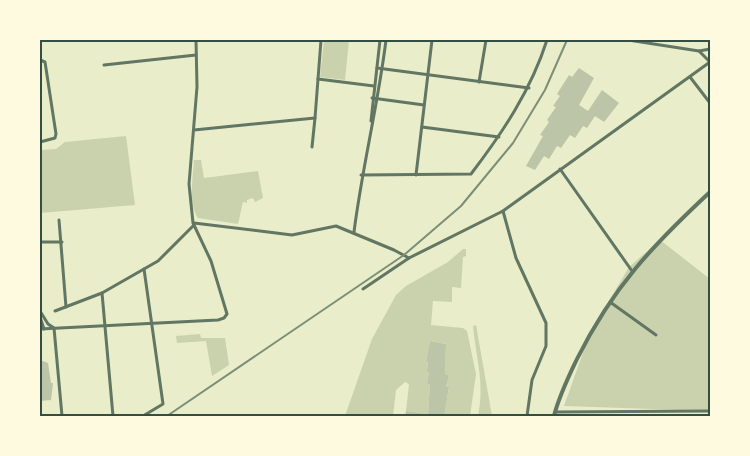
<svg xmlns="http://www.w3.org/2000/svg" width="750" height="456" viewBox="0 0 750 456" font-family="'Fira Sans Condensed',sans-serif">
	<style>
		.green { fill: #cad2ad }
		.building { fill: #bcc5a7 }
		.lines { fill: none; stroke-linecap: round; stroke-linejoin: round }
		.minor { stroke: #617663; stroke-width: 3 }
		.tertiary { stroke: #617663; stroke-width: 4 }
		.rail { stroke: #7c8e77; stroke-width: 2 }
		.neatline { fill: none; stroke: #344e41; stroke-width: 2 }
	</style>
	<rect width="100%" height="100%" fill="#e9edc9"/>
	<!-- green -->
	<g class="green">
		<polygon points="324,40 349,40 345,80 320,77"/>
		<polygon points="126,136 135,205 40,213 40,150 56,149 65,142"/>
		<path d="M194 160H201L204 178 258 171 263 198 255 202 253 198 247 200V203L243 202 238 224 198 218C188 203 193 177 194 160Z"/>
		<polygon points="660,240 710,279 710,411 564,406 590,333 629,267"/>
		<polygon points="463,249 466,249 466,256 463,257 461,288 452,287 452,302 433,301 431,325 463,328 467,331 476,374 470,416 444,415 449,388 446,387 449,375 445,374 446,344 430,341 426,361 428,361 427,371 429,372 427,384 430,384 428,414 406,411 409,384 405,382 396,390 393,416 345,416 372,339 396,295 406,286 448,262"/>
		<path d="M476 325 492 416H478C485 383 476 358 473 326Z"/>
		<polygon points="200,334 201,338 225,338 229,365 212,376 206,341 177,343 176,336"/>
	</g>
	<!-- building -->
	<g class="building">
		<polygon points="579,68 594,78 579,105 588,111 602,90 619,103 604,122 595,116 587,128 583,126 575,138 570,135 561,148 557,146 549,159 544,156 535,170 526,166 543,136 540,135 549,122 547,120 556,107 553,106 560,96 557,94 569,75 572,77"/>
		<polygon points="430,341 446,344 445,374 449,375 446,387 449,387 444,416 405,416 406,411 428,414 430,384 427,384 429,372 427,372 428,361 426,361"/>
		<polygon points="43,361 48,363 51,383 53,383 51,400 40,401 40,362"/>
	</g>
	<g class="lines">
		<!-- minor -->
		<g class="minor">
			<polyline points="628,40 699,51 710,62"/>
			<polyline points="699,51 710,49"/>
			<polyline points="40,60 45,62 56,134 55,138 40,142"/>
			<polyline points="104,65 196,55"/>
			<polyline points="377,68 529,88"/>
			<polyline points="690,77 710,103"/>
			<polyline points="318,79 374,86"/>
			<polyline points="479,82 486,40"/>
			<polyline points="372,98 424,105"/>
			<polyline points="371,121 380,40"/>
			<polyline points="422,127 499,137"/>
			<polyline points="194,130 315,118 321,40"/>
			<polyline points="312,147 315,118"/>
			<polyline points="560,169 632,271"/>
			<path d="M361 175 471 174C503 132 531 90 547 40"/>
			<polyline points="416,175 432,40"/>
			<polyline points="503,211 516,258 546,323 546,346 532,380 527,416"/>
			<polyline points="59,220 66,307"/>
			<polyline points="194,223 292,235 336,226 394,250 409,258"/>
			<path d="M354 232C362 168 378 105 386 40"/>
			<polyline points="40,242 62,242"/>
			<polyline points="363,289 409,258 503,211 710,62"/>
			<polyline points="102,293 113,416"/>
			<polyline points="610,302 656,335"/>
			<polyline points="40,311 48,324 54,328 62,416"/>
			<polyline points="55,311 102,293 158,261 194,225"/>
			<polyline points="40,317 44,329"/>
			<polyline points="40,329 218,320 224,318 227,314 211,261 193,223 189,184 197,87 196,40"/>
			<polyline points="555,412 710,411"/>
			<polyline points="143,416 163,404 144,269"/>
		</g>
		<!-- tertiary -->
		<path class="tertiary" d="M554 416C559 396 568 378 577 359 613 287 652 246 710 192"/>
		<!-- rail -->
		<polyline class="rail" points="167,416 404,255 461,206 513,143 545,90 567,40"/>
	</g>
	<!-- border -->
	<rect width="750" height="456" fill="none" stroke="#fefae0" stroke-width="82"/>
	<rect x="41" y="41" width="668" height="374" class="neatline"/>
</svg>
